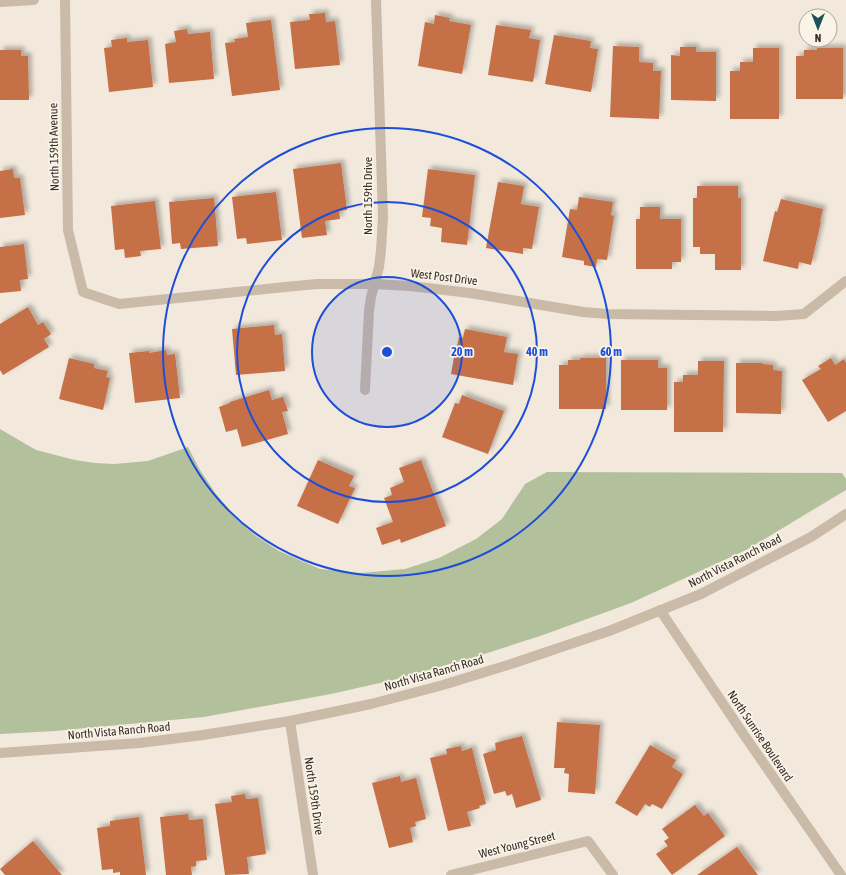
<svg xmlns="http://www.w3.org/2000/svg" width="846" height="875" viewBox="0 0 846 875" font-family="'Asap Condensed',sans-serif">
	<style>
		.green { fill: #b2c19c }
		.building { fill: #c66f46; filter: url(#shadow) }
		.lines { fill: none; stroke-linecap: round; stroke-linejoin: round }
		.minor { stroke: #cabaa8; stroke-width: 10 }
		.tertiary { stroke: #cabaa8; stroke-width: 10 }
		.ring { fill: none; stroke: #1d4ed8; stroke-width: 2 }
		.labels { text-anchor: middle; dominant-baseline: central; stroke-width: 3.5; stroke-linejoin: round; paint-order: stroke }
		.street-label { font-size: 12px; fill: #372e28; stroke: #faf3e8 }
		.centre { fill: #1d4ed8; stroke: #faf3e8; stroke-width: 2 }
		.ring-label { font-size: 12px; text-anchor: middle; font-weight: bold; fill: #1d4ed8; stroke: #faf3e8; stroke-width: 3.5; stroke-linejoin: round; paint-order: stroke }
	</style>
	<defs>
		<filter id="shadow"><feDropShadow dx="3.5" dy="-3.5" stdDeviation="2" flood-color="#0004"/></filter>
	</defs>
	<rect width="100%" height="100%" fill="#f2e9dc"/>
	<!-- green -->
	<polygon class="green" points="0,429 36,450 75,460 95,463 114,464 148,461 188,447 200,470 216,494 239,521 256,536 279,551 320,569 361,573 405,569 439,558 476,539 502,519 525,484 547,472 842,473 846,479 846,490 746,550 631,603 543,635 478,656 393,680 331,694 204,717 55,731 0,734"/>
	<!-- building -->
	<g class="building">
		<polygon points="325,13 326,22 335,21 340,65 295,69 290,22 310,20 309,14"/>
		<polygon points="435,15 450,18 449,21 471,25 462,74 418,66 425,22 434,24"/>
		<polygon points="271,20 280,90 232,96 225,43 235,42 234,39 248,37 246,23"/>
		<polygon points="496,25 531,30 529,38 540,40 533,82 488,75"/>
		<polygon points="187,29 188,34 210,32 214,79 169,83 165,44 176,42 174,31"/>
		<polygon points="554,35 591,41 590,48 598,49 591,92 545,84"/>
		<polygon points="127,38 127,42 148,40 153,87 109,92 104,48 112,47 111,40"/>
		<polygon points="613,46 639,47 639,62 653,63 653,71 661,71 659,119 610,117"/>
		<polygon points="680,47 696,47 696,52 716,52 716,101 671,100 671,55 680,56"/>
		<polygon points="753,48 779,48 779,119 730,119 730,71 740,71 740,62 753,62"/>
		<polygon points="817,48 843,48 843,99 796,99 796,56 804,56 804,50 817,50"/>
		<polygon points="0,50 21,50 21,56 28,56 29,100 0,100"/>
		<polygon points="341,163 347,210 339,211 340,219 325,221 327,235 302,238 293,169"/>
		<polygon points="13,169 14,178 20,178 25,215 0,218 0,171"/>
		<polygon points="428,169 475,175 467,245 441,242 442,228 430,226 431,218 422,217"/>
		<polygon points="498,182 524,186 521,204 539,207 532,249 523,248 523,254 486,248"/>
		<polygon points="697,186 738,186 738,198 741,198 741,270 715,270 715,254 700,254 700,247 693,247 693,198 697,198"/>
		<polygon points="276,192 282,240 247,244 246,238 237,239 232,197"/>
		<polygon points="579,197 613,202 611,215 614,216 607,260 597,259 596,267 584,265 584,261 562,257 570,209 577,210"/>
		<polygon points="214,198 218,246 181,249 180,243 172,244 169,202"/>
		<polygon points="781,199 823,209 820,222 821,222 811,265 799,262 798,269 763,261 775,211 777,212"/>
		<polygon points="155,201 161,249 140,251 141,256 125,258 124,249 115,250 111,206"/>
		<polygon points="640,207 660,207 660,219 681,219 681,262 672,262 672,269 636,269 636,219 640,219"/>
		<polygon points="24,244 28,279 20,280 21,291 0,293 0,247"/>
		<polygon points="28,307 38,325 43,322 51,334 44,339 49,347 3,375 0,370 0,324"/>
		<polygon points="274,325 275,335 282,334 285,371 236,375 232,329"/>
		<polygon points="465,329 507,337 504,352 518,354 513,385 451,374 455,352 456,352 459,337 463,338"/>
		<polygon points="166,350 167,355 175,354 180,398 135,403 129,353 149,351 149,353"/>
		<polygon points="69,358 94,364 94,368 108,371 106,377 110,378 103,410 59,399"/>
		<polygon points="580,358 606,358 606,409 559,409 559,365 568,365 568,360 580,360"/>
		<polygon points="831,358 835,365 844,359 846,363 846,411 828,422 802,380 821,369 818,366"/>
		<polygon points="621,360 658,360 658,368 667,368 667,410 621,410"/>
		<polygon points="698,361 724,361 723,432 674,432 674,382 683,382 683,375 698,375"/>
		<polygon points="736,363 762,363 762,364 773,365 773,370 782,371 781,414 736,413"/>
		<polygon points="269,390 272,400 283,397 288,411 282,412 288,434 242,447 237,429 226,432 219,407 230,403 230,402"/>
		<polygon points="462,395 504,411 488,454 442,437 455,403 459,404"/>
		<polygon points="318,460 354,476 349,486 355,488 338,524 297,506"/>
		<polygon points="421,460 446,526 401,543 400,539 382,545 376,528 393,522 384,498 392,495 390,488 404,482 399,468"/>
		<polygon points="557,722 600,725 595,794 568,792 569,774 564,773 565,768 554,768"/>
		<polygon points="522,736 541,800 516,808 512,794 507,796 505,791 494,794 483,754 496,750 495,743"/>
		<polygon points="650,745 676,760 672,767 683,774 662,809 652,804 650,807 645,804 637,816 615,803"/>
		<polygon points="461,746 462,751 472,748 486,804 479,806 480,808 467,812 471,826 448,831 430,758 447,754 446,749"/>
		<polygon points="400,776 401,782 416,778 426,819 415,822 416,826 410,828 413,842 389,848 372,783"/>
		<polygon points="245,794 246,799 258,798 266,854 247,857 249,874 225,875 215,804 232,802 231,796"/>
		<polygon points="695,805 704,816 708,813 725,836 672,875 656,854 668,846 664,841 669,838 662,829"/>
		<polygon points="188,814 189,820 203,819 207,860 196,861 196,866 191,867 192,875 166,875 160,817"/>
		<polygon points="139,817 146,875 120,875 120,872 113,873 113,869 102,870 97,828 110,826 110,821"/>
		<polygon points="33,841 62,875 5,875 0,869"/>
		<polygon points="737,847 758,875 697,875"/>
	</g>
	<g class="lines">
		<!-- minor -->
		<g class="minor">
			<polyline points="65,0 68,230 83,292 119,304 285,287 317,284 374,284 410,286 470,293 583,312 607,314 776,316 804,314 846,281"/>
			<polyline points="0,2 34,0"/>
			<polyline points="365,390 369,311 371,297 379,267 381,250 383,217 376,0"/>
			<polyline points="290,721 313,875"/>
			<polyline points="451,875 588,841 613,875"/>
		</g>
		<!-- tertiary -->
		<g class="tertiary">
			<polyline points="660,610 742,732 841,875"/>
			<polyline points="0,753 139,743 203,735 290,721 371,704 443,685 511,664 609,631 701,594 811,537 846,514"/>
		</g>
	</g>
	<!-- distance rings -->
	<circle cx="387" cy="352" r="75" fill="#1d4ed8" fill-opacity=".12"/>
	<g class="ring">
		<circle cx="387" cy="352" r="75"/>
		<circle cx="387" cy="352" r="150"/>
		<circle cx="387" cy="352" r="224"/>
	</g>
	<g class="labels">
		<!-- street labels -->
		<g class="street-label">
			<text transform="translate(54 147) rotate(-91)">North 159th Avenue</text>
			<text transform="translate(368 196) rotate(-90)">North 159th Drive</text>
			<text transform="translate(444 277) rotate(7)">West Post Drive</text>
			<text transform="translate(735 561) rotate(-27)">North Vista Ranch Road</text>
			<text transform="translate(434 673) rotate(-16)">North Vista Ranch Road</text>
			<text transform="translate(119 731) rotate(-5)">North Vista Ranch Road</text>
			<text transform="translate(760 736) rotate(56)">North Sunrise Boulevard</text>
			<text transform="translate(314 796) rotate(82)">North 159th Drive</text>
			<text transform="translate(517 845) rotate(-14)">West Young Street</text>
		</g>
	</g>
	<circle cx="387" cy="352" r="6" class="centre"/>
	<g class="ring-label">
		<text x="462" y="356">20 m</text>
		<text x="537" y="356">40 m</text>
		<text x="611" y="356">60 m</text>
	</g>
	<!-- north arrow -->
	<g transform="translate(818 28) rotate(180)"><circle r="19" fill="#faf3e8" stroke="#aca49b"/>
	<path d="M0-3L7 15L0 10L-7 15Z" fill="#1d5058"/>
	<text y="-6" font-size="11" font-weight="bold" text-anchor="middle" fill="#372e28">N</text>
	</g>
</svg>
